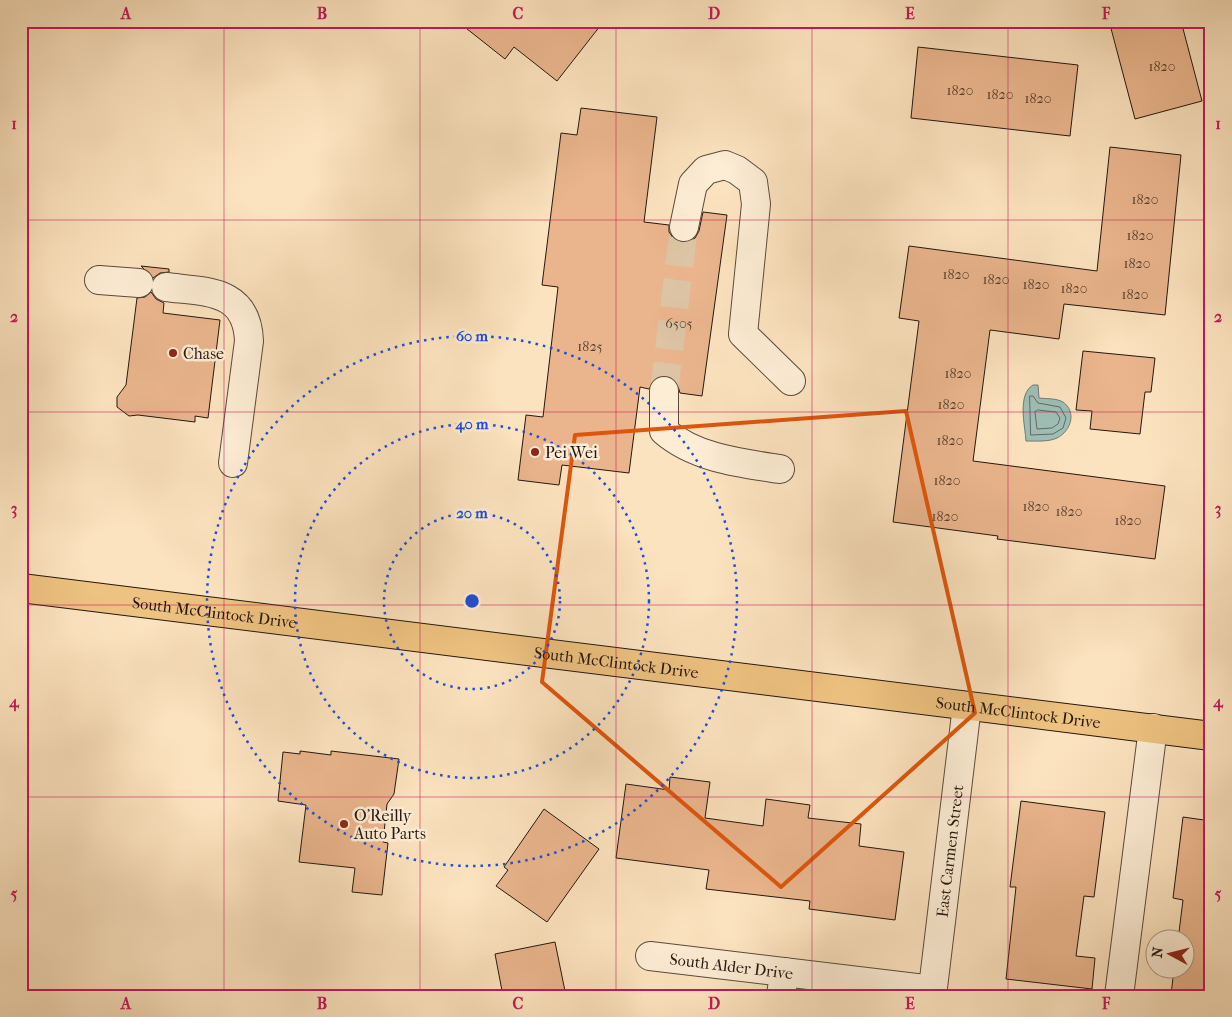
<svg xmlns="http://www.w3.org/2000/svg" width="1232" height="1017" viewBox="0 0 1232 1017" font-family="'IM FELL French Canon',serif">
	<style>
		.water { fill: #9fbeb5; stroke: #6e7b73 }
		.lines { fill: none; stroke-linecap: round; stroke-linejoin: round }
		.shore { stroke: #626a62; stroke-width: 1 }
		.building { fill: #eab58d; stroke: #251710 }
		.minor-tunnel { stroke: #dcc4a5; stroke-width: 28; stroke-dasharray: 28 14; stroke-linecap: butt }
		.minor-casing { stroke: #5b4a3c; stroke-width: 30 }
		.major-casing { stroke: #251710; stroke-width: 30 }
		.minor { stroke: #fdedd5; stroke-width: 28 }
		.major { stroke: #eec280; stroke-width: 28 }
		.marked { fill: none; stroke: #de560c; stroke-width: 4; stroke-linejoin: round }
		.grid { fill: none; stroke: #c2185b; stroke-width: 1; stroke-opacity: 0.55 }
		.ring { fill: none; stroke: #1d4ed8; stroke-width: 2.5; stroke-dasharray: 2.5 5 }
		.poi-dot { fill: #8f2418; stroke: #fdedd5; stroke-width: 2 }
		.labels { text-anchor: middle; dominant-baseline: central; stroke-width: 5; stroke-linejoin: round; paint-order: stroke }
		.number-label { font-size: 14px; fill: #563e2f }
		.poi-label { font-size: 16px; fill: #251710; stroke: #fdedd5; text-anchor: start }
		.street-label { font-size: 16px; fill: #251710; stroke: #fdedd5 }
		.centre { fill: #1d4ed8; stroke: #fdedd5; stroke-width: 2.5 }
		.ring-label { font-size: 15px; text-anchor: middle; font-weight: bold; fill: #1d4ed8; stroke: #fdedd5; stroke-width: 5; stroke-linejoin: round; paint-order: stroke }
		.neatline { fill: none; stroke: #c2185b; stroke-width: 2 }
		.grid-label { font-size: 16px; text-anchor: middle; font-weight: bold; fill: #c2185b }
	</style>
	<rect width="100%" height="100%" fill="#fce3bf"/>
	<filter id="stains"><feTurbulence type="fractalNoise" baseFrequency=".004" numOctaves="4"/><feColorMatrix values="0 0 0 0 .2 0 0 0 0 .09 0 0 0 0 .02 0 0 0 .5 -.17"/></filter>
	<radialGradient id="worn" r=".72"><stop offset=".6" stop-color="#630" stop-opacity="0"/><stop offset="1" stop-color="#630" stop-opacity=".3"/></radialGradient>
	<!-- water -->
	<path class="water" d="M1033 385H1038L1039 398C1046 399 1056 398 1063 402 1077 412 1071 431 1057 438 1049 442 1035 441 1026 441 1025 425 1017 395 1033 385Z"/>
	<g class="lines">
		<!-- shore -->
		<g class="shore">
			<polygon points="1030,396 1033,396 1038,403 1060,407 1066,418 1063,428 1053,434 1031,435"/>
			<polygon points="1038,410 1056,412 1060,418 1058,424 1052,428 1037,429 1035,412"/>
		</g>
	</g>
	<!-- building -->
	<g class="building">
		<polygon points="457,21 604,21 557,81 514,47 505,59"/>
		<polygon points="1109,21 1181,21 1202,101 1135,119"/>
		<polygon points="918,47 1078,65 1070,136 911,118"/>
		<polygon points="581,108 657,117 644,222 669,225 669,232 674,239 680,242 688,242 695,238 699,231 703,212 727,215 702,396 680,393 677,383 671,377 664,375 656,378 649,389 640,387 629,473 562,465 559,485 518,480 526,415 543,417 558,287 542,285 561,133 577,135"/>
		<polygon points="1110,147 1181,155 1165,315 1064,304 1059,339 990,330 973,461 1165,486 1155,559 997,539 998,536 893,522 919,321 899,318 909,246 1097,271"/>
		<polygon points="141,266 169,269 169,272 160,273 153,278"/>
		<polygon points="151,292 156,299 164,303 163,313 220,320 208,418 195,416 195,422 138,415 129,416 117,407 117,397 126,385 137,298 145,297"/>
		<polygon points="1083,351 1155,358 1151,392 1145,392 1140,434 1090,429 1092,411 1076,410"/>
		<polygon points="300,751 331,755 331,751 399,759 394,794 387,804 383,842 388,843 382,895 352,892 355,868 299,862 306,805 278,801 283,752 300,754"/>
		<polygon points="670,777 710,782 705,818 763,826 766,799 810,805 808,818 861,824 859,846 904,852 895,920 809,909 810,901 706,889 709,870 616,858 626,784 669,790"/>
		<polygon points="1021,801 1105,812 1094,897 1084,896 1076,956 1095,958 1092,989 1006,979 1016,887 1010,887"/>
		<polygon points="544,809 599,849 547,922 496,886 508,870 504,867"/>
		<polygon points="1183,817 1211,821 1211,996 1171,994 1174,970 1184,970 1184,940 1178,940 1183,900 1173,898"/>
		<polygon points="555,942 566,996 503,996 495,954"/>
	</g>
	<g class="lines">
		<!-- minor-tunnel -->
		<polyline class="minor-tunnel" points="664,391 684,227"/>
		<defs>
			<g id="minor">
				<polyline points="684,227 693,184 706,170 725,165 737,170 753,182 756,204 743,334 791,381"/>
				<polyline points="99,280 139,283"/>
				<path d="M166 287C206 292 247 289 249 341L233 463"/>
				<path d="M664 391V431C695 458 740 463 780 469"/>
				<path id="s1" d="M650 956 933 990"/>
				<polyline points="781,996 784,972"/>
				<path id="s2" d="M932 996 967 706"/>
				<polyline points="1119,996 1153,728"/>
			</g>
			<g id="major">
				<path id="s3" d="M21 588 1211 736"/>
			</g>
		</defs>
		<!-- minor casing -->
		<use href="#minor" class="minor-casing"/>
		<!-- major casing -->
		<use href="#major" class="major-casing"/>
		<!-- minor -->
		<use href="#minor" class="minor"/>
		<!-- major -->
		<use href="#major" class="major"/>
	</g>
	<!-- marked area -->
	<path class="marked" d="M906 411 975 713 781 887 542 682 575 435Z"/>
	<!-- grid -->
	<path class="grid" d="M224 21V996M420 21V996M616 21V996M812 21V996M1008 21V996M21 220H1211M21 412H1211M21 605H1211M21 797H1211"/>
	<!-- distance rings -->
	<g class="ring">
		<circle cx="472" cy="601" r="88"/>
		<circle cx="472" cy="601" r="177"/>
		<circle cx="472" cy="601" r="265"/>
	</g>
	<!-- markers -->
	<g class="poi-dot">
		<circle cx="173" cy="353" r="5"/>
		<circle cx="535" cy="452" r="5"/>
		<circle cx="344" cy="824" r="5"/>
	</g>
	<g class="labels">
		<!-- number labels -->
		<g class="number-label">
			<text x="1162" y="66">1820</text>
			<text x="960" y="90">1820</text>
			<text x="1000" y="94">1820</text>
			<text x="1038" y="98">1820</text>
			<text x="1145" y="199">1820</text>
			<text x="1140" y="235">1820</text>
			<text x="1137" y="263">1820</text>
			<text x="956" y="274">1820</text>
			<text x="996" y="279">1820</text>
			<text x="1036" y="284">1820</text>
			<text x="1074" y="288">1820</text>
			<text x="1135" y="294">1820</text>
			<text x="679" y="323">6505</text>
			<text x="590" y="346">1825</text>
			<text x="958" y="373">1820</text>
			<text x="951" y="404">1820</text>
			<text x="950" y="440">1820</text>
			<text x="947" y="480">1820</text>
			<text x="1036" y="506">1820</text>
			<text x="1069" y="511">1820</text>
			<text x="945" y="516">1820</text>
			<text x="1128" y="520">1820</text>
		</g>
		<!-- poi labels -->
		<g class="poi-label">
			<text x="183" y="353">Chase</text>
			<text x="545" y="452">Pei Wei</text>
			<text x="354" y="815">O'Reilly<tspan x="354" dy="18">Auto Parts</tspan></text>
		</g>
		<!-- street labels -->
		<g class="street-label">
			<text stroke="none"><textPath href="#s3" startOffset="195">South McClintock Drive</textPath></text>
			<text stroke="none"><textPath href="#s3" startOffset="600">South McClintock Drive</textPath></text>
			<text stroke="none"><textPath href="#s3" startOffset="1005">South McClintock Drive</textPath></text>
			<text stroke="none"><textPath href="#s2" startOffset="146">East Carmen Street</textPath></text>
			<text stroke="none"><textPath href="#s1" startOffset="82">South Alder Drive</textPath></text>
		</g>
	</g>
	<circle cx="472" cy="601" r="8" class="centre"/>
	<g class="ring-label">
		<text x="472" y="341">60 m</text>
		<text x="472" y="429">40 m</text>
		<text x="472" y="518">20 m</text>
	</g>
	<!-- margin -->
	<rect width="1232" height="1017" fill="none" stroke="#fce3bf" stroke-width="55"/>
	<!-- north arrow -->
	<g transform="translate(1170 954) rotate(277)"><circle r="24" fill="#fdedd5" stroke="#a79786"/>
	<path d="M0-4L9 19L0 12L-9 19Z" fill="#8f2418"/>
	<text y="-8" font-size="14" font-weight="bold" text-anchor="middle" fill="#251710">N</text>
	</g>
	<rect x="28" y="28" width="1176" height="962" class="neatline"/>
	<g class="grid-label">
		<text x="126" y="19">A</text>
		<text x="322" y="19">B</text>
		<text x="518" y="19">C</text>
		<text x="714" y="19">D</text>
		<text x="910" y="19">E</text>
		<text x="1106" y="19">F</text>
		<text x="14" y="129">1</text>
		<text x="1218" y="129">1</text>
		<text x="14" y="322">2</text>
		<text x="1218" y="322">2</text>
		<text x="14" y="514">3</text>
		<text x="1218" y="514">3</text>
		<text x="14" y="707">4</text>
		<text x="1218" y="707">4</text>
		<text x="14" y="899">5</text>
		<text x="1218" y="899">5</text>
		<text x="126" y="1009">A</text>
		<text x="322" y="1009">B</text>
		<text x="518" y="1009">C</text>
		<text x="714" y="1009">D</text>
		<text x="910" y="1009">E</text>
		<text x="1106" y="1009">F</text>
	</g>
	<rect width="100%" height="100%" filter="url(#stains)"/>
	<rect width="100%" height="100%" fill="url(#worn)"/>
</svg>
